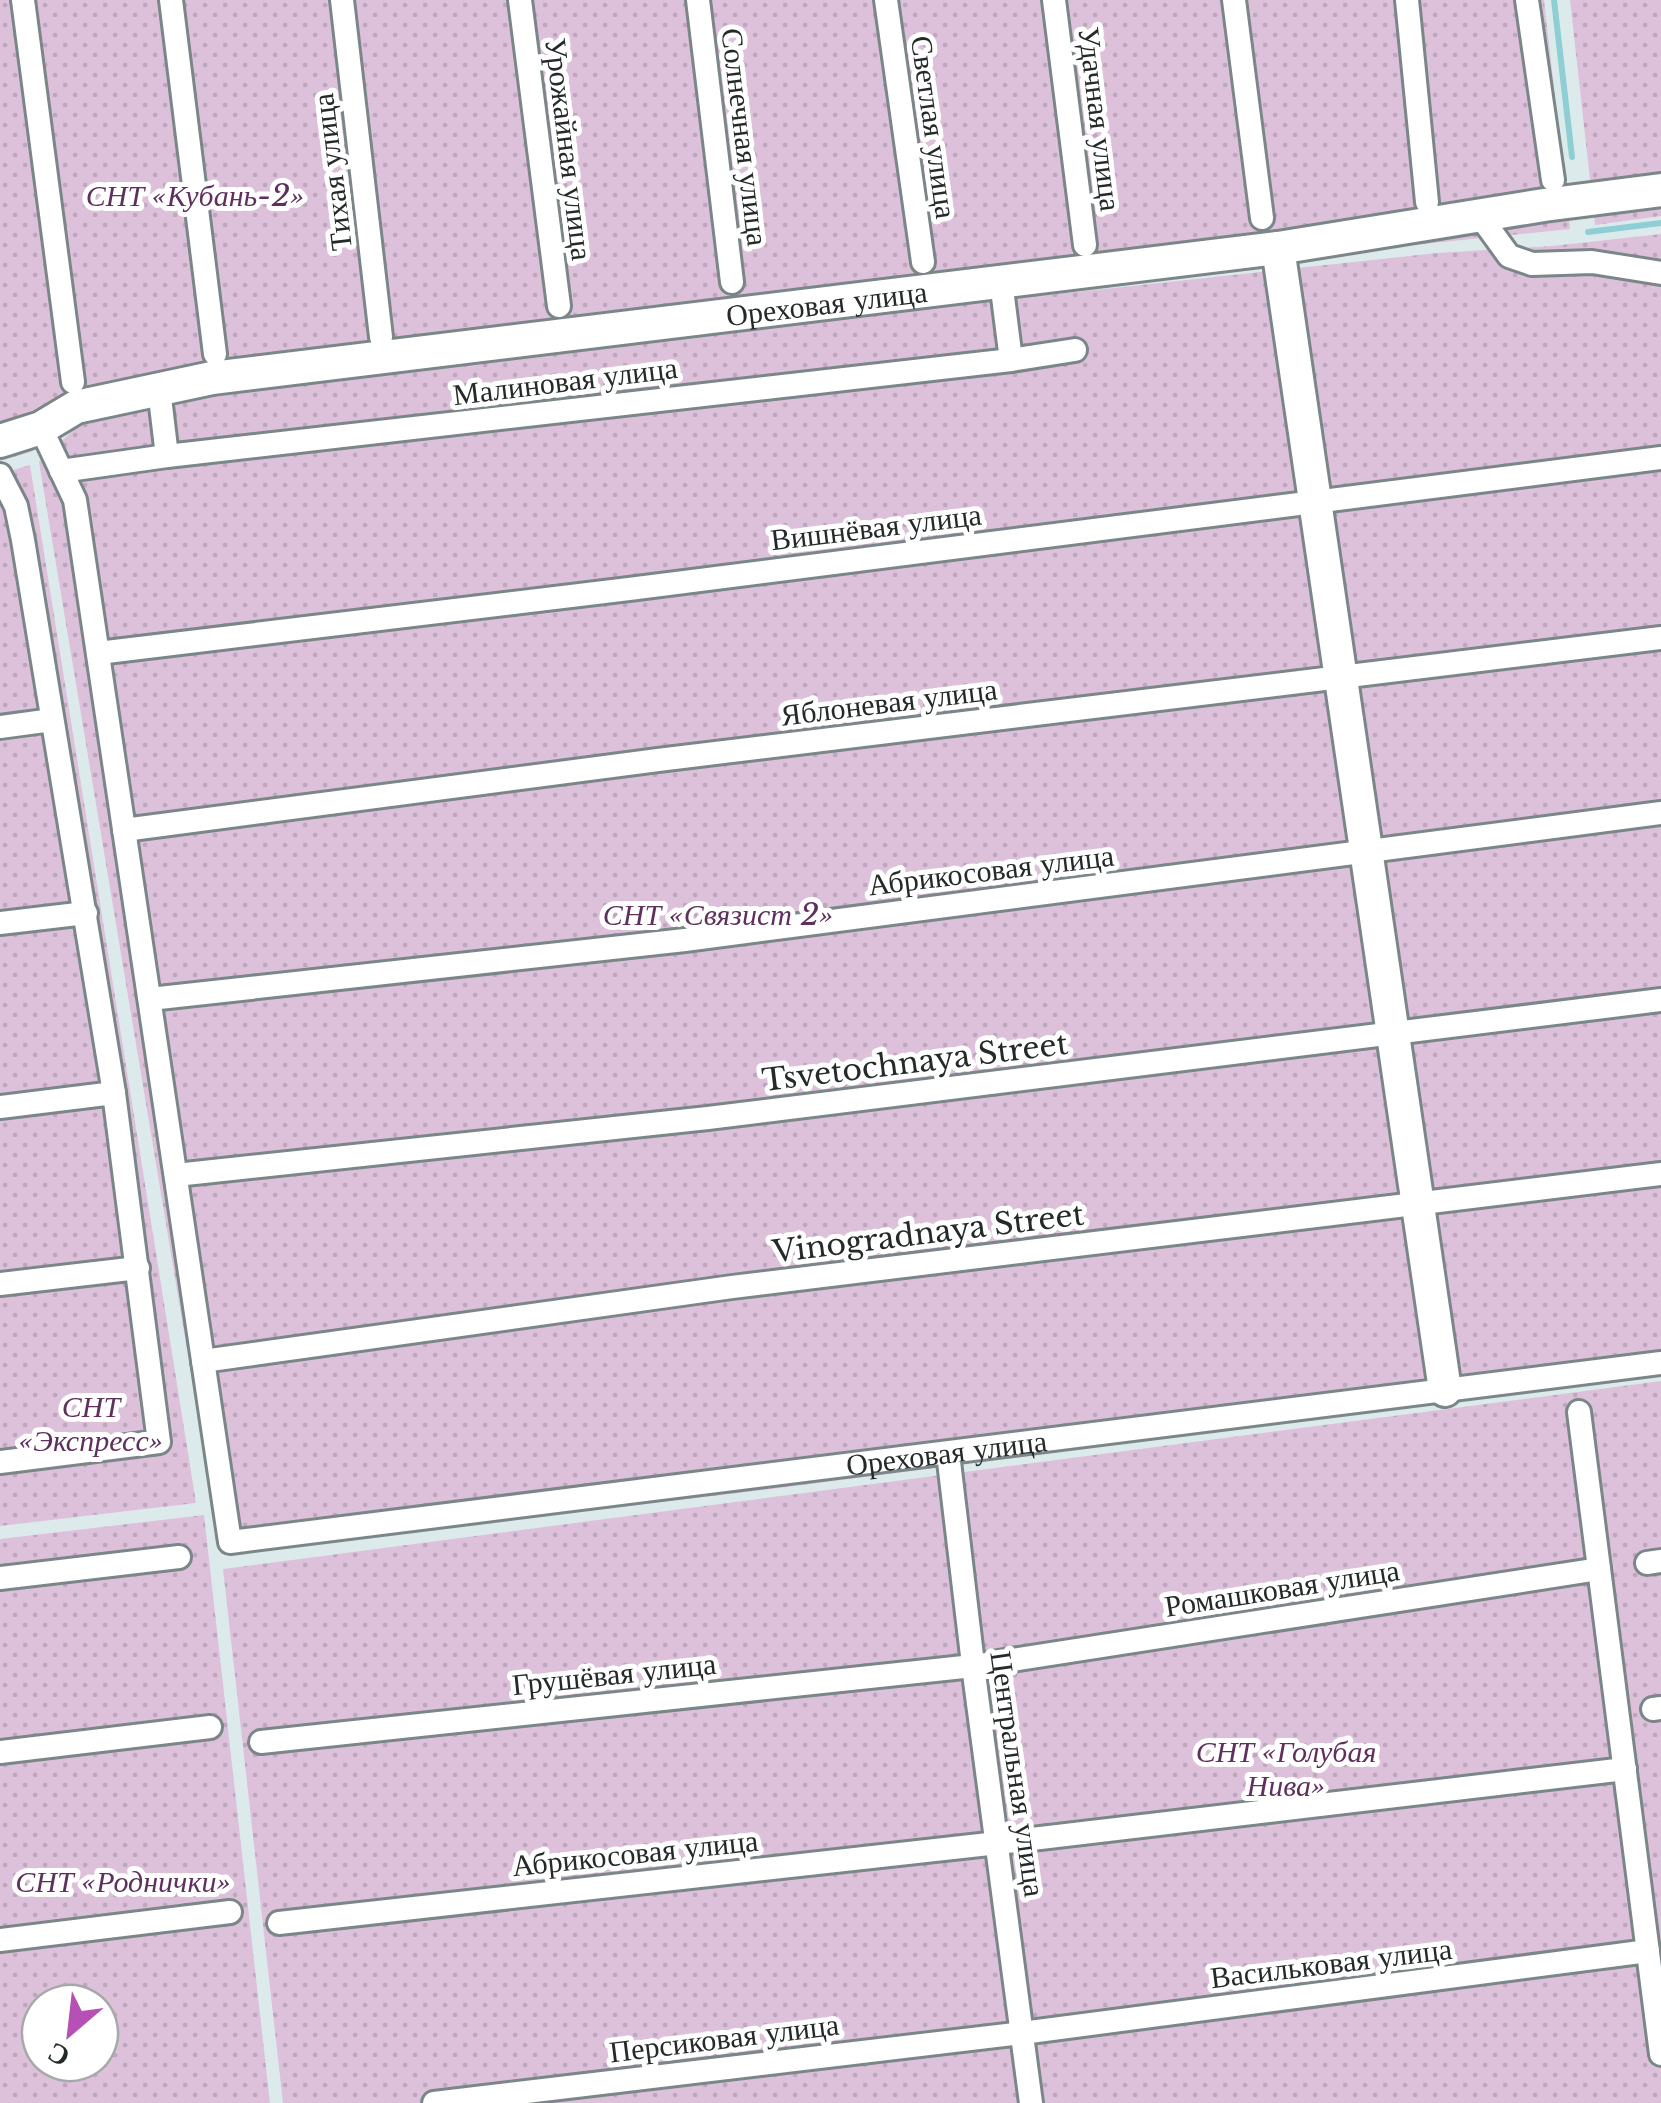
<svg xmlns="http://www.w3.org/2000/svg" width="1661" height="2103" viewBox="0 0 1661 2103" font-family="'Libre Baskerville',serif">
  <defs>
    <pattern id="grass-dots" width="8" height="8" patternUnits="userSpaceOnUse" patternTransform="scale(2.5)"><rect width="8" height="8" fill="#ddc1db"/><path d="M2 2h.1M6 6h.1" fill="none" stroke="#bea6bc" stroke-width="1.8" stroke-linecap="round"/></pattern>
  </defs>
  <rect width="100%" height="100%" fill="#ddeaeb"/>
  <path fill="url(#grass-dots)" fill-rule="evenodd" d="M0,0H1544L1570,229L1073,280L80,406L31,452L0,461Z
    M1570,0H1661V216L1595,225Z
    M1661,234V1375L763,1490L221,1554L39,462L94,411L901,311L1437,253L1552,246Z
    M30,465L196,1503L0,1526V474Z
    M1661,1381V2103H283L223,1569Z
    M204,1515L270,2103H0V1539ZM40,2003H100V2063H40Z"/>
  <g fill="none" stroke-linecap="round" stroke-linejoin="round">
    <path stroke="#8dcfd4" stroke-width="6" d="M1554,0L1572,157
      M1588,232L1661,223"/>
    <g stroke="#7a8687" stroke-width="28">
      <g id="street">
        <path d="M23,0L73,382"/>
        <path d="M171,0L215,354"/>
        <path d="M342,0L381,337"/>
        <path d="M520,0L559,306"/>
        <path d="M698,0L732,282"/>
        <path d="M886,0L923,262"/>
        <path d="M1054,0L1085,245"/>
        <path d="M1234,0L1262,218"/>
        <path d="M1407,0L1427,202"/>
        <path d="M1527,0L1553,180"/>
        <path d="M1480,216L1509,256L1532,264L1592,262L1661,273"/>
        <path d="M1001,281L1011,360"/>
        <path d="M159,389L167,456"/>
        <path id="s1" d="M41,428L75,500L230,1542L1661,1363"/>
        <path d="M61,471L167,456L1011,360L1075,350"/>
        <path d="M0,475L16,506L23,540L114,1093L159,1442L0,1462"/>
        <path d="M98,653L629,589L1661,458"/>
        <path d="M0,727L52,720"/>
        <path d="M124,830L658,760L1661,638"/>
        <path d="M0,923L86,913"/>
        <path d="M150,999L685,940L1661,813"/>
        <path d="M0,1107L114,1093"/>
        <path d="M176,1175L708,1118L1661,1000"/>
        <path d="M0,1284L138,1268"/>
        <path d="M203,1361L732,1287L1661,1174"/>
        <path d="M1579,1412L1661,2054"/>
        <path d="M948,1453L975,1681L1031,2103"/>
        <path d="M1647,1563L1661,1561"/>
        <path d="M0,1578L179,1557"/>
        <path d="M1653,1709L1661,1708"/>
        <path d="M261,1742L973,1666L1599,1569"/>
        <path d="M0,1752L210,1727"/>
        <path d="M279,1923L998,1843L1625,1769"/>
        <path d="M0,1940L230,1912"/>
        <path d="M434,2103L1022,2033L1648,1951"/>
      </g>
    </g>
    <g stroke="#7a8687" stroke-width="38">
      <g id="secondary">
        <path d="M1278,248L1445,1390"/>
        <path id="s2" d="M0,441L41,428L76,407L212,378L1278,248L1544,205L1661,190"/>
      </g>
    </g>
    <use href="#street" stroke="#fff" stroke-width="22"/>
    <use href="#secondary" stroke="#fff" stroke-width="32"/>
  </g>
  <g text-anchor="middle" dominant-baseline="central" stroke-width="10" stroke-linejoin="round" paint-order="stroke">
    <g font-size="30" fill="#242929" stroke="#fff">
      <text transform="translate(1100 119) rotate(83)">Удачная улица</text>
      <text transform="translate(934 127) rotate(82)">Светлая улица</text>
      <text transform="translate(745 137) rotate(83)">Солнечная улица</text>
      <text transform="translate(569 149) rotate(83)">Урожайная улица</text>
      <text transform="translate(332 172) rotate(-97)">Тихая улица</text>
      <text stroke="none"><textPath href="#s2" startOffset="842">Ореховая улица</textPath></text>
      <text transform="translate(565 381) rotate(-7)">Малиновая улица</text>
      <text transform="translate(876 527) rotate(-7)">Вишнёвая улица</text>
      <text transform="translate(889 702) rotate(-7)">Яблоневая улица</text>
      <text transform="translate(991 870) rotate(-7)">Абрикосовая улица</text>
      <text transform="translate(915 1062) rotate(-7)">Tsvetochnaya Street</text>
      <text transform="translate(928 1233) rotate(-7)">Vinogradnaya Street</text>
      <text stroke="none"><textPath href="#s1" startOffset="1855">Ореховая улица</textPath></text>
      <text transform="translate(1282 1588) rotate(-9)">Ромашковая улица</text>
      <text transform="translate(614 1674) rotate(-6)">Грушёвая улица</text>
      <text transform="translate(1018 1774) rotate(82)">Центральная улица</text>
      <text transform="translate(635 1853) rotate(-6)">Абрикосовая улица</text>
      <text transform="translate(1331 1963) rotate(-7)">Васильковая улица</text>
      <text transform="translate(724 2038) rotate(-7)">Персиковая улица</text>
    </g>
    <g font-size="30" font-style="italic" fill="#5f2f5e" stroke="#fff">
      <text x="195" y="195">СНТ «Кубань-2»</text>
      <text x="718" y="914">СНТ «Связист 2»</text>
      <text x="91" y="1406">СНТ<tspan x="91" dy="34">«Экспресс»</tspan></text>
      <text x="1286" y="1751">СНТ «Голубая<tspan x="1286" dy="34">Нива»</tspan></text>
      <text x="123" y="1881">СНТ «Роднички»</text>
    </g>
  </g>
  <g transform="translate(70 2033) rotate(208)"><circle r="48" fill="#ffffff" stroke="#a7a9a9" stroke-width="2.5"/>
  <path d="M0-8L18 38L0 25L-18 38Z" fill="#b650b5"/>
  <text y="-15" font-size="28" font-weight="bold" text-anchor="middle" fill="#242929">С</text>
  </g>
</svg>
